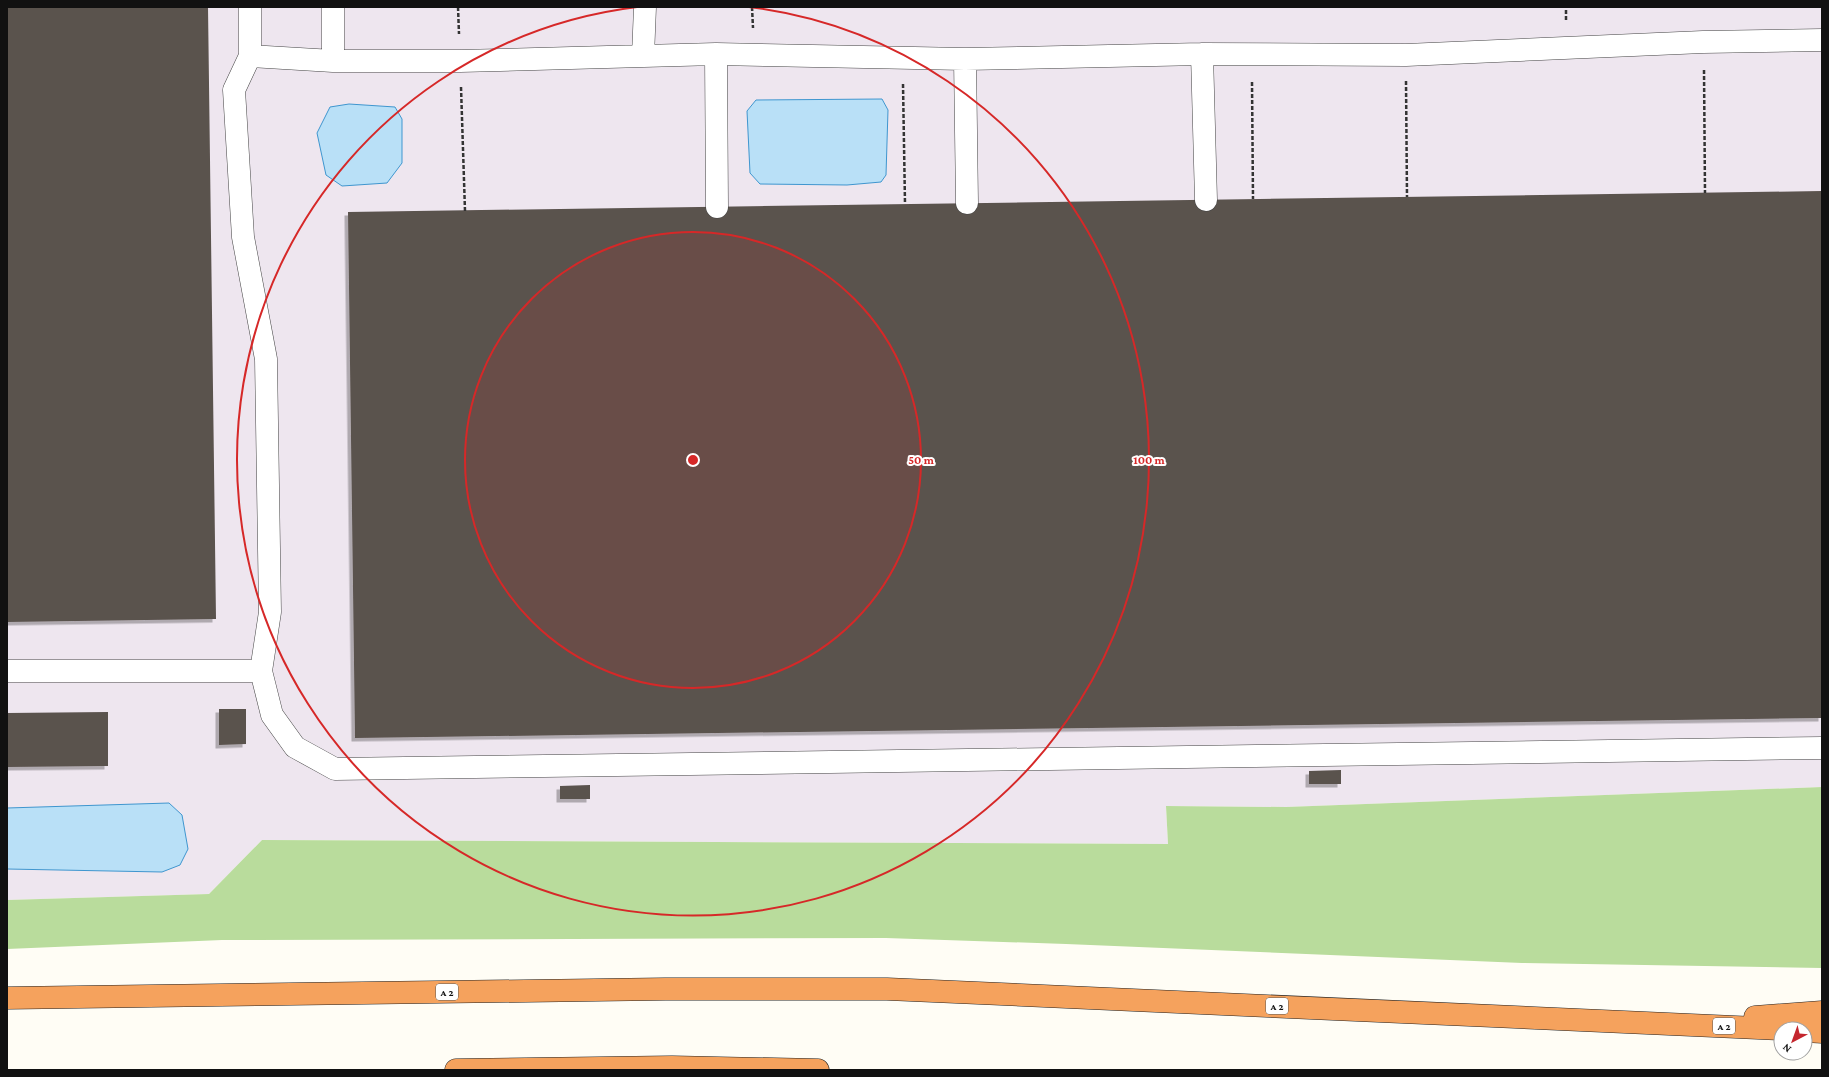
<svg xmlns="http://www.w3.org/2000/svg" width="1829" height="1077" viewBox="0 0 1829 1077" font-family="'Crimson Pro',serif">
  <defs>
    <filter id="shadow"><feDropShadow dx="-3.5" dy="3.5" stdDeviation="0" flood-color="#0004"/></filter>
  </defs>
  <rect width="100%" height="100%" fill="#fffdf5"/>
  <path fill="#eee6ef" d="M7,7H1822V787L1286,807L1166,806L1168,844L262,840L209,894L7,900Z"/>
  <path fill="#b9dc9c" d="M1822,787V968L1522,963L1066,944L886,938L222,940L7,949V900L209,894L262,840L1168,844L1166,806L1286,807Z"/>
  <path fill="#b9e0f7" stroke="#3f96cf" d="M882,99L888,110L886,175L881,182L847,185L760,184L750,173L747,111L756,100Z
    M349,104L395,107L402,119V163L387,183L342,186L326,175L317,133L330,107Z
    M169,803L182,815L188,849L180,865L162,872L7,869V808Z"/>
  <path fill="#5a524d" filter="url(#shadow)" d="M7,7H208L216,619L7,622Z
    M1822,191V718L355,738L348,212Z
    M219,709H246V744L219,745Z
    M108,712V766L7,767V713Z
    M1341,770V784H1309V771Z
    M590,785V799H560V786Z"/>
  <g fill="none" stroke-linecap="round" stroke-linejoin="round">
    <g stroke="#444" stroke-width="23">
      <path id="minor" d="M250,7V56L234,90L243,237L266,359L270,612L261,671L272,715L295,747L335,769L1822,748
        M333,7V61
        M716,54L717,207
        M1202,54L1206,200
        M250,56L333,61H460L716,54L965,59L1202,54L1406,55L1703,42L1822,40
        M643,56L645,7
        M965,59L967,203
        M7,671H261"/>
    </g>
    <g stroke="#222" stroke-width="23">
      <path id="highway" d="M7,998L665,989H887L1781,1029
        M1755,1017L1822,1012
        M1805,1031L1822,1032
        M456,1070L672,1067L818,1070"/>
    </g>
    <path stroke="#333" stroke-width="2.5" stroke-dasharray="4 2" stroke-linecap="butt" d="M458,7L459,34
      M752,7L753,28
      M1566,20V7
      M1704,70L1705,193
      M1406,81L1407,197
      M1252,82L1253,199
      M903,84L905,204
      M461,87L465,211"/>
    <use href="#minor" stroke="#fff" stroke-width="22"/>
    <use href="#highway" stroke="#f5a25d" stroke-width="22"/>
  </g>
  <circle cx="693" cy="460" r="228" fill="#d62828" fill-opacity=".12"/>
  <g fill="none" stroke="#d62828" stroke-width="2">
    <circle cx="693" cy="460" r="228"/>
    <path d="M749 7A456 456 0 1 1 637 7"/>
  </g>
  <g text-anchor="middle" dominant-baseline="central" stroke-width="4" stroke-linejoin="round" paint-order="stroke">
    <g fill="#fff" stroke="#585858" stroke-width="1">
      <rect x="436" y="984" width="22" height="16" rx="3"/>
      <rect x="1266" y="998" width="22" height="16" rx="3"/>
      <rect x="1713" y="1018" width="22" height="16" rx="3"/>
    </g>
    <g font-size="10" font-weight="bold" fill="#111">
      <text x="447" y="992">A 2</text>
      <text x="1277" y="1006">A 2</text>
      <text x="1724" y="1026">A 2</text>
    </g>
  </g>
  <circle cx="693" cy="460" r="6" fill="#d62828" stroke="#fff" stroke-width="2"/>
  <g font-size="12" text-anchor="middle" font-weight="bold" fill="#d62828" stroke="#fff" stroke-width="4" stroke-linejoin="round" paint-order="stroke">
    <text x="921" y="464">50 m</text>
    <text x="1149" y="464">100 m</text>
  </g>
  <rect width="1829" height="1077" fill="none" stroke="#111111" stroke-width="16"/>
  <g transform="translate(1793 1041) rotate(221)"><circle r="19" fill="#ffffff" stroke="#a0a0a0"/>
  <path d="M0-3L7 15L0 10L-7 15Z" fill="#c4262e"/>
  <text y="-6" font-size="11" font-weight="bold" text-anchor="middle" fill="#111111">N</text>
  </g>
</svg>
